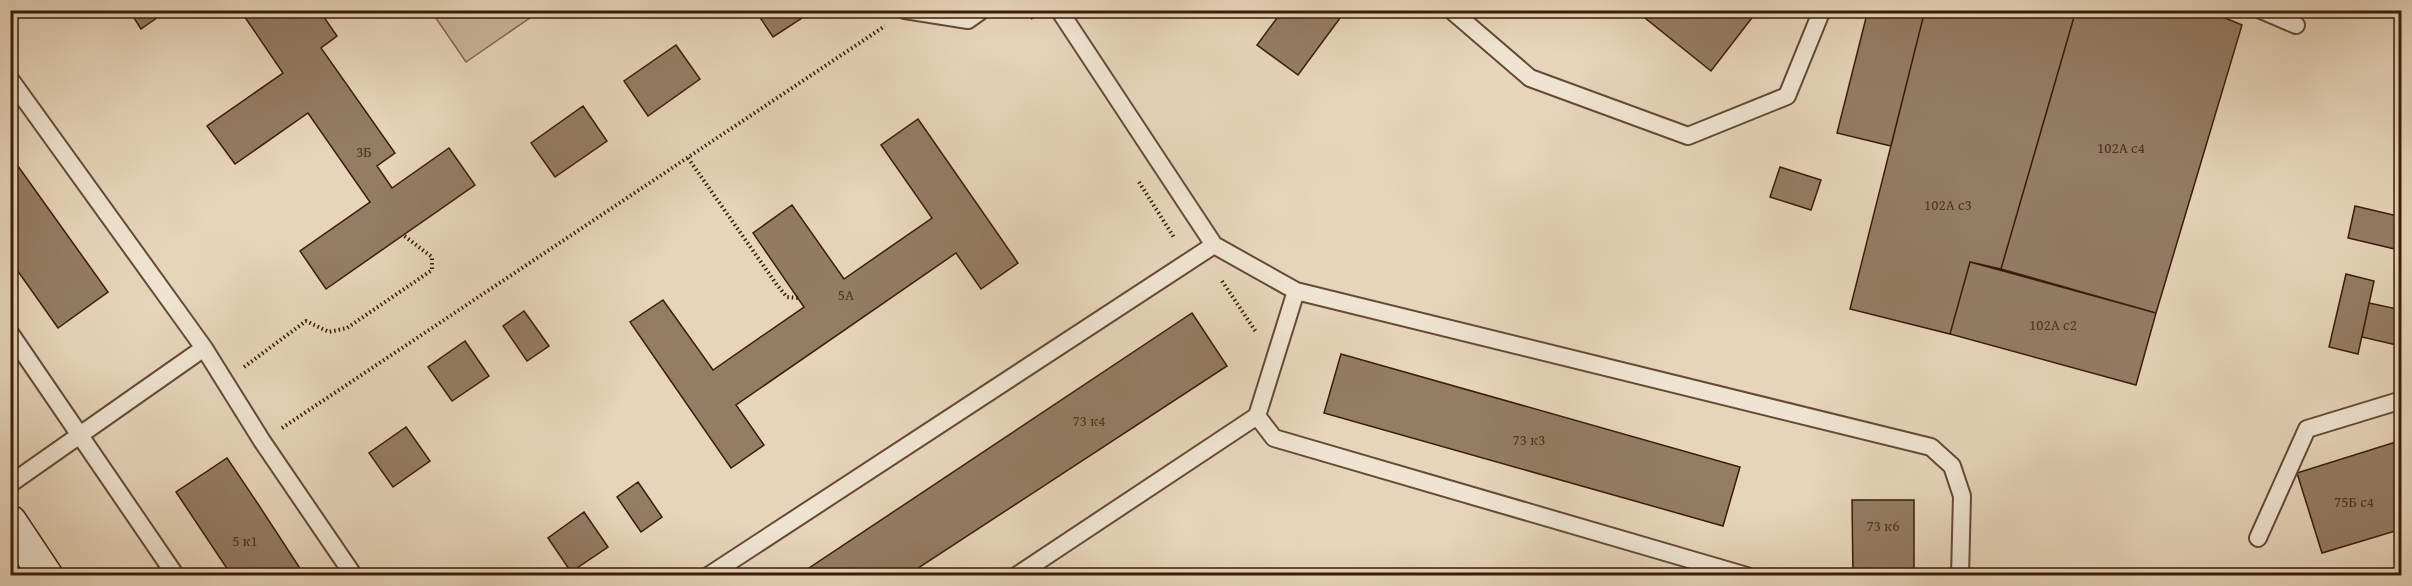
<svg xmlns="http://www.w3.org/2000/svg" width="2412" height="586" viewBox="0 0 2412 586" font-family="'Gentium Book Plus',serif">
  <rect width="100%" height="100%" fill="#e7d5ba"/>
  <filter id="stains"><feTurbulence type="fractalNoise" baseFrequency=".00333" numOctaves="4"/><feColorMatrix values="0 0 0 0 .2 0 0 0 0 .09 0 0 0 0 .02 0 0 0 .5 -.17"/></filter>
  <radialGradient id="worn" r=".72"><stop offset=".6" stop-color="#630" stop-opacity="0"/><stop offset="1" stop-color="#630" stop-opacity=".3"/></radialGradient>
  <path fill="#cab69c" stroke="#826952" stroke-width="1.5" d="M531,11L534,15L466,62L431,11Z"/>
  <path fill="#947c65" stroke="#3a1c09" stroke-width="1.5" d="M129,10H168L141,29Z
    M240,10H319L337,36L321,48L395,153L377,166L392,188L449,148L475,185L326,289L300,251L370,202L308,113L235,164L207,126L283,73Z
    M755,10H812L813,11L773,37Z
    M1283,10H1346L1298,75L1257,45Z
    M1635,10H1758L1711,71Z
    M1868,10H1925L1891,146L1837,133Z
    M1925,10H2076L2001,269L1970,262L1950,334L1850,309Z
    M2076,10H2206L2242,25L2156,313L2001,269Z
    M676,45L700,79L648,116L624,81Z
    M583,106L607,141L555,177L531,143Z
    M918,119L1018,263L981,289L956,253L736,405L764,445L731,468L630,322L663,300L713,370L804,307L753,233L792,205L844,279L932,218L881,145Z
    M10,155L108,292L58,328L10,260Z
    M1780,167L1821,180L1811,210L1770,197Z
    M2355,206L2402,217L2395,249L2348,238Z
    M1970,262L2156,313L2136,385L1950,334Z
    M2346,274L2374,281L2358,354L2329,347Z
    M2369,303L2402,310L2401,346L2362,337Z
    M524,311L549,346L527,361L503,326Z
    M1192,313L1227,366L906,576H797Z
    M465,341L489,376L452,401L428,367Z
    M1341,354L1740,467L1723,526L1324,413Z
    M406,427L430,461L393,487L369,453Z
    M2402,440V529L2322,553L2297,473Z
    M227,458L258,504L305,576H232L176,492Z
    M638,482L662,517L641,532L617,497Z
    M1852,500H1914V576H1853Z
    M584,512L608,547L571,572L548,538Z"/>
  <g fill="none" stroke-linecap="round" stroke-linejoin="round">
    <g stroke="#654a35" stroke-width="20">
      <path id="lane" d="M905,10L968,20L982,10
        M1059,10L1214,245L1296,291L1931,447L1952,466L1962,496L1960,576
        M1451,10L1530,78L1688,136L1787,96L1822,10
        M2261,10L2296,25
        M10,79L204,348L262,441L354,576
        M10,333L176,576
        M1257,416L1296,291
        M10,484L204,348
        M2258,538L2307,429L2402,400
        M708,576L1214,245
        M1016,576L1257,416L1274,438L1747,576"/>
    </g>
    <g stroke="#3a1c09" stroke-width="36">
      <path id="secondary" d="M10,522L46,576"/>
    </g>
    <path stroke="#3a1c09" stroke-width="4" stroke-dasharray="1.5 3" stroke-linecap="butt" d="M1027,10L1034,20
      M688,158L777,285L787,297L798,298
      M1139,182L1175,239
      M1222,281L1256,332
      M244,367L306,321L329,332L347,328L432,270V257L403,235
      M282,428L885,26"/>
    <use href="#lane" stroke="#efe4d2" stroke-width="16"/>
    <use href="#secondary" stroke="#efe4d2" stroke-width="33"/>
  </g>
  <g text-anchor="middle" dominant-baseline="central" stroke-width="5" stroke-linejoin="round" paint-order="stroke">
    <g font-size="15" fill="#503420">
      <text x="2121" y="147">102А с4</text>
      <text x="364" y="151">3Б</text>
      <text x="1948" y="204">102А с3</text>
      <text x="846" y="294">5А</text>
      <text x="2053" y="324">102А с2</text>
      <text x="1089" y="420">73 к4</text>
      <text x="1529" y="439">73 к3</text>
      <text x="2354" y="501">75Б с4</text>
      <text x="1883" y="525">73 к6</text>
      <text x="245" y="540">5 к1</text>
    </g>
  </g>
  <rect width="2412" height="586" fill="none" stroke="#e7d5ba" stroke-width="36"/>
  <rect x="12" y="12" width="2388" height="562" fill="none" stroke="#3a1c09" stroke-width="3"/>
  <rect x="18" y="18" width="2376" height="550" fill="none" stroke="#3a1c09" stroke-width="1.5"/>
  <rect width="100%" height="100%" filter="url(#stains)"/>
  <rect width="100%" height="100%" fill="url(#worn)"/>
</svg>
